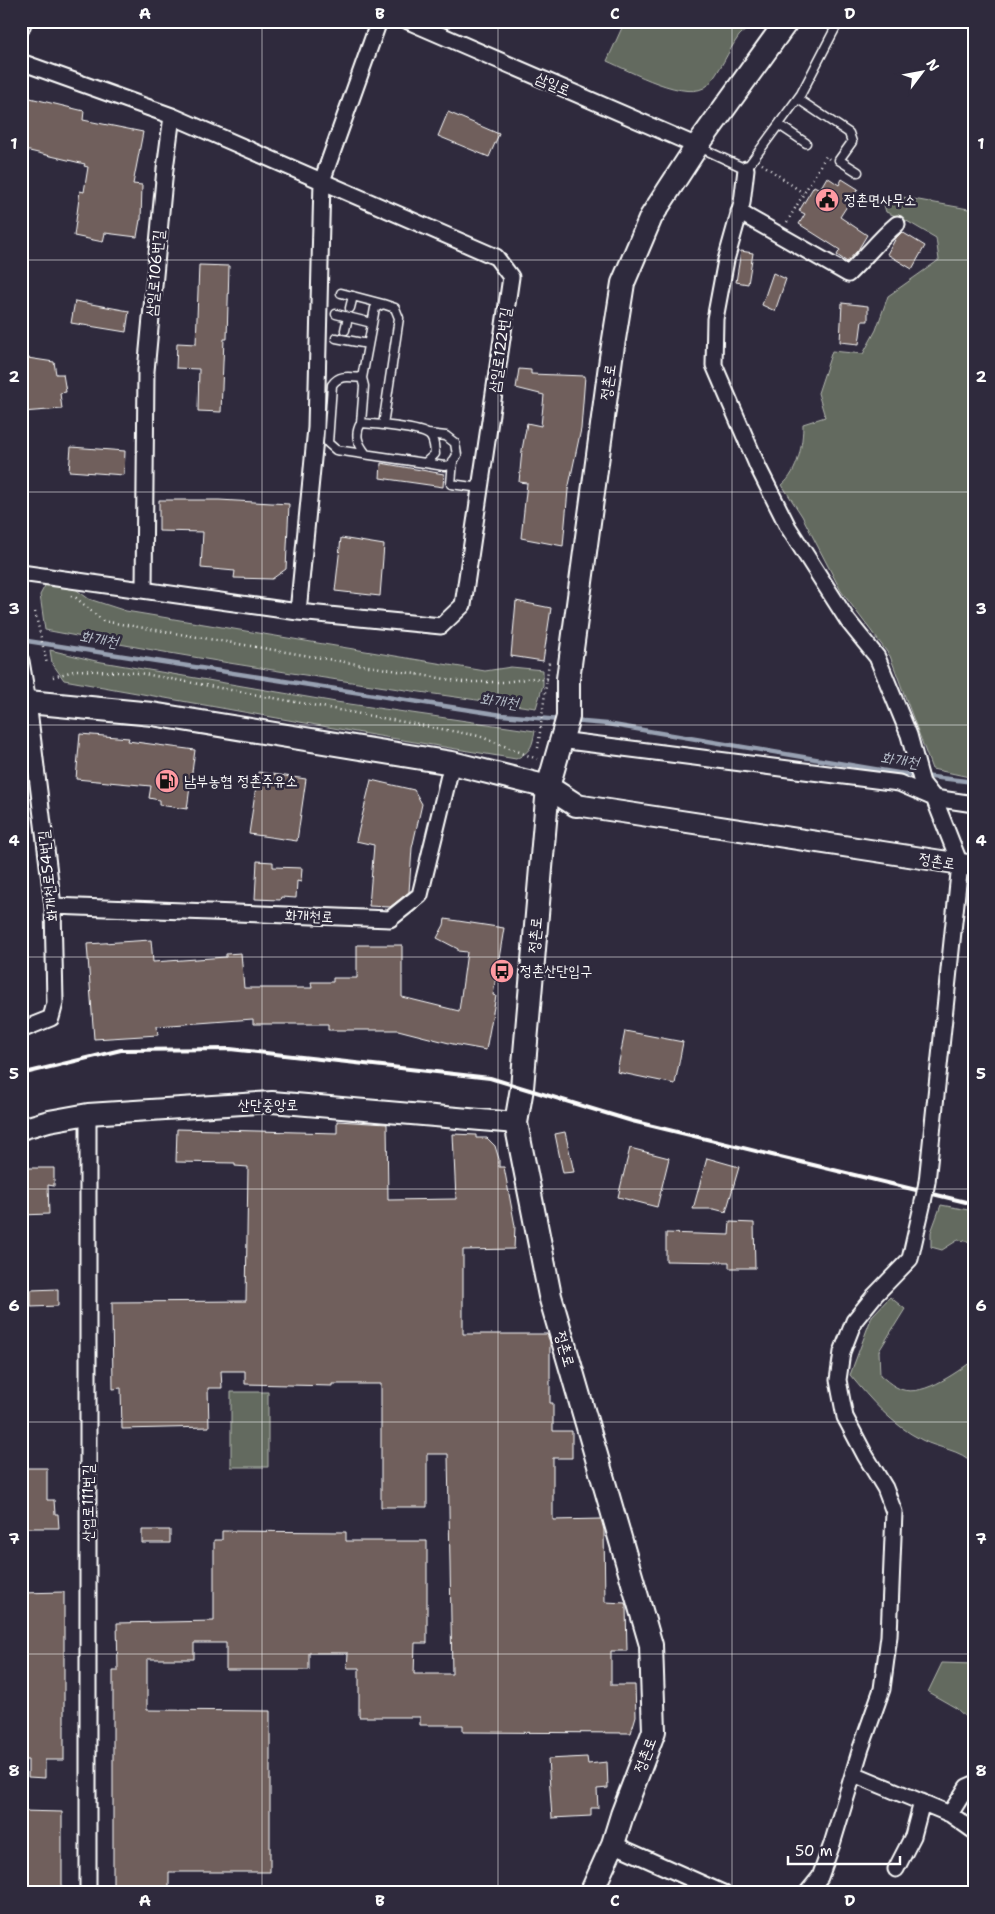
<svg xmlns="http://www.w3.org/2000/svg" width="995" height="1914" viewBox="0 0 995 1914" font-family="'Shantell Sans','Poor Story',sans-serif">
  <rect width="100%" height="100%" fill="#2f2a3d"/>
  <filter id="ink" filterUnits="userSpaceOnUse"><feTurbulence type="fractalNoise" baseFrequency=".02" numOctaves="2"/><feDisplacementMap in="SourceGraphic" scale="10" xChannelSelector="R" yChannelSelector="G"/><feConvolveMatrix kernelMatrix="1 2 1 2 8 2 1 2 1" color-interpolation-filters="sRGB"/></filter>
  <g filter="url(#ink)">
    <path fill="#636b5e" stroke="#b1b5ae" d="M625,21H757C752,28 744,30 739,36C728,51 720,72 708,85C689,104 628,70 607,61Z
      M902,197L974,210V778L932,769L890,656L841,591L802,516L782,485C798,472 803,444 803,424L825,417L818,393L832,351L863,354L876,330L888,296L939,260L936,238L905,220L886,212L884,205Z
      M47,582L74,588L89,599L126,611L485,671L511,667L543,670V685L536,708C372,686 208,662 45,630L40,595Z
      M50,650L96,661L336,702L535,731C532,747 531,751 516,759L367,734L64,680L52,663Z
      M941,1205L974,1211V1242L958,1240L942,1250L931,1247V1232Z
      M890,1297L905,1309L879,1351L880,1375C885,1379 890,1384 896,1387C919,1401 955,1373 974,1360V1464C960,1449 939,1449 922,1440C892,1425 871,1400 850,1375L872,1316Z
      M231,1392H268V1467H231Z
      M942,1663L974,1664V1725L956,1708L928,1692Z"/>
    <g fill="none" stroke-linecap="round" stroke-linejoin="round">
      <path stroke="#98a1b2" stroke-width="4.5" d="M21,640L502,715L560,720
        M572,721L607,724L898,773L974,782"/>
    </g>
    <path fill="#6f5f5c" stroke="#fff" d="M26,97L84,111L83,120L143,132L133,184L142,185L141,220H140L137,237L105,233L103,242L74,236L80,191L84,192L88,167L84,166L85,164L21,149V130Z
      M448,112L499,134L489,157L438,136Z
      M827,177L839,185L842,179L858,189L840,217L867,235L858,250L847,262L837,255L840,250L799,224L805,214L799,211L814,186L820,189Z
      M902,232L925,246L912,269L887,254L896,238Z
      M741,251L753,253L748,284L736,282Z
      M199,265L229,266L227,339H224L221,412L198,411L199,369L176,368L177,343L196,344Z
      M773,273L786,279L775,311L762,305Z
      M75,301L129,311L126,332L71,323Z
      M842,303L868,306V321H862L859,344L840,342Z
      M21,357L54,362L56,374H63L66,392L60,393L62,409L22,412Z
      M519,369L531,370V374L585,376L581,429L568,490L563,546L521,538L527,483L519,482L522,450L527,423L541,426L544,395L516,388Z
      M71,447L125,451L124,475L69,471Z
      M381,463L444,474L443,487L380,478Z
      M159,500H219L289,504L286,569L272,579L234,578L235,571L201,568L203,532L159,531Z
      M341,538L384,545L380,596L335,591Z
      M516,601L551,608L543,661L511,656Z
      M80,734L129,738L128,741L195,750L187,809L159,805V800L149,798L151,786L76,779Z
      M258,772L306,779L297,841L249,834Z
      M371,780L414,790L422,804L412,848L409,892L390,907L369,906L374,845L356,841Z
      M257,861L273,862V867L302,868L301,882L297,881L296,898L281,897L280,900L255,899Z
      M445,919L504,928L493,995L496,996L486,1050L453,1044L398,1030H328V1024H253V1019L157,1026L158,1035L94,1039L87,944L151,940L153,962L226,957V954L241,953L244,988H312L311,982H333V978H357V945H402V997L459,1011L467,952L458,951V949L437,938L444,925Z
      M625,1031L683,1042L675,1084L617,1072Z
      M337,1121L387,1124L388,1200L456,1199L453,1134L476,1135V1138H487L495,1146L499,1159V1167H504L515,1226L514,1249L463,1250V1334H547L550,1342V1403H553V1431H572V1458H553V1520L601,1519L604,1530L605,1602L625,1603L626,1607L627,1651H611V1685H635L636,1716L631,1733L463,1732V1725H420V1717H359V1668H347L348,1653H309V1670H226V1643H194V1659H147V1710L270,1711V1872H169V1893H113V1671H118L117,1623L214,1621V1540H222V1531L346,1532V1541H427V1643H415L414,1674H452L448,1454H427V1507H381V1384H332V1386L245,1384V1371H221L222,1388H208L209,1427L122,1429L121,1388L113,1389L112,1302L246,1301L248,1167L235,1166V1163L176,1162L177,1129L337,1133Z
      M565,1132L574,1172L563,1173L555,1134Z
      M630,1148L669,1158L657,1207L618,1197Z
      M707,1158L739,1167L726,1212L714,1209H693Z
      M21,1168H54V1186L48,1185L49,1214L21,1215Z
      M730,1222L754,1223L755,1268H729V1262L666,1261V1233L729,1235Z
      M58,1289V1306L31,1307V1290Z
      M23,1468H47V1500H54L55,1514H58L59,1528H21Z
      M142,1530H170V1543H142Z
      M64,1592V1760H45V1778L28,1777V1760H21V1593Z
      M587,1757L588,1764L607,1762L608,1788L597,1789L598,1808H591V1816L552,1818L548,1759Z
      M21,1811L62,1812V1893H21Z"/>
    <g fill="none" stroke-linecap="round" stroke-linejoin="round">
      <g stroke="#fff" stroke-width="11">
        <path id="service" d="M798,99L849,133L852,142L839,160L858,172
          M779,125L806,143
          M699,147L746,169L801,94L839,21
          M341,293L383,304
          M350,308L353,296
          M336,314L372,323
          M345,330L348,317
          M336,338L368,344
          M362,378L375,308L383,304L395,308L399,318L383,425
          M361,423L364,386L362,378C350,377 339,374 332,385L328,443L336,450L425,463L435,454C434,447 435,440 429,435C420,428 375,424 361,423C354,435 358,444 366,454
          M453,461L451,484L480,488
          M425,463L444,466L451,465L457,455L455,443L446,436L428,434"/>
      </g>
      <g stroke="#fff" stroke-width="19">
        <path id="minor" d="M408,21L697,146
          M21,29L24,21
          M21,62L172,116L496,257L511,277L463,605L441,626L298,612L21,573
          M746,169L742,203L726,260L715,319L714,365L758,467L788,527L848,621L877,657L909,735L922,783L934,798L960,864L927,1182
          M739,212L848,274C865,258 879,239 897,224
          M144,590L146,371L165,169L172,116
          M298,612L316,428L322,181L379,21
          M21,661L28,702L53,906L55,1003L51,1018L21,1030
          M560,740L899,783L934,798L974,804
          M53,906L390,919L420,895L452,763
          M854,1774L950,1814L974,1831
          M950,1814L967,1787L974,1784
          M613,1844L723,1893
          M896,1869L913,1836L922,1802
          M88,1893V1114
          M807,1893L820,1877L832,1844L861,1748L882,1689L889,1636L894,1512L885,1488L865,1455L845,1417L838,1380L842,1352L854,1321L875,1295L910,1259L923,1202"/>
      </g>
      <g stroke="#fff" stroke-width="24">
        <path id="tertiary" d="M576,805L974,866
          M21,1129L49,1121L88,1114L272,1102L516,1123"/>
      </g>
      <g stroke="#fff" stroke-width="26">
        <path id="secondary" d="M21,704L28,702L152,714L452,763L548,787L576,805
          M591,1893L613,1844L622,1815L654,1731L651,1645L550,1296L516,1123L522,1088L548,787L568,717V679L611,358L623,283L651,217L697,146L787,21"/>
      </g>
      <path stroke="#fff" stroke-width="2.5" stroke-dasharray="1 4" stroke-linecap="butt" d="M762,164L803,193
        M787,222L826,156L829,159
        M71,596L76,598L103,621L463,682H504L533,678L551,680
        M35,612L47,664
        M53,677L77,670L139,673L479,736L537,759
        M538,748L549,662
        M21,1054L27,1053L26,1051"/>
      <use href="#service" stroke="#2f2a3d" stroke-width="8"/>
      <use href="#minor" stroke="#2f2a3d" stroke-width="15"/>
      <use href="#tertiary" stroke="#2f2a3d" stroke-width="20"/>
      <use href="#secondary" stroke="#2f2a3d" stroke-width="22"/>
      <path stroke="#fff" stroke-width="4" d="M21,1074L121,1050L230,1049L490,1078L632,1121L974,1204"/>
      <g stroke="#fff" stroke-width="19" stroke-linecap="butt">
        <path id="minor-bridge" d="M923,1202L927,1182"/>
      </g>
      <use href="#minor-bridge" stroke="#2f2a3d" stroke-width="15"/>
    </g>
  </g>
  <path fill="none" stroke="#fff" stroke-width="1" stroke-opacity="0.55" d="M262,21V1893M498,21V1893M732,21V1893M21,260H974M21,492H974M21,725H974M21,957H974M21,1189H974M21,1422H974M21,1654H974"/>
  <defs>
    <g id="civic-disc" transform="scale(1.25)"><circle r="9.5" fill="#ff9aa2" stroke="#2f2a3d"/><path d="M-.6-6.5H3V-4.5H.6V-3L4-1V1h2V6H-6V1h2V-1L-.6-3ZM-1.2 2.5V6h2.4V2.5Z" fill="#111"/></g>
    <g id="fuel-disc" transform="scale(1.25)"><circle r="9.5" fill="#ff9aa2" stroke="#2f2a3d"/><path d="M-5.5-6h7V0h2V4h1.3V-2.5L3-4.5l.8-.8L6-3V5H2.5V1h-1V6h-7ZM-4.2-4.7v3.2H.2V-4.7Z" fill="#111"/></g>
    <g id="bus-disc" transform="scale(1.25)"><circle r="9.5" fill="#ff9aa2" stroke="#2f2a3d"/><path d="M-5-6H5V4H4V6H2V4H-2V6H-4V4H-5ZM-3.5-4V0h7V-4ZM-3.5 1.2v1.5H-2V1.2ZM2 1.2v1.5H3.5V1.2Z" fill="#111"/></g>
  </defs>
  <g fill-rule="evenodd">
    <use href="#civic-disc" x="827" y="200"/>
    <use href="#fuel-disc" x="167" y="781"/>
    <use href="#bus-disc" x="502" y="971"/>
  </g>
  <g text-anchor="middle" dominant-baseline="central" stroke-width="5" stroke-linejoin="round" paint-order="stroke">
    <g font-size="15" fill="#fff" stroke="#2f2a3d">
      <text transform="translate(553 84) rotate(23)">삼일로</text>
      <text transform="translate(155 273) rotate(-85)">삼일로106번길</text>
      <text transform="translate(500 350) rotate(-82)">삼일로122번길</text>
      <text transform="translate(608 382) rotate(-82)">정촌로</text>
      <text transform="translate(937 861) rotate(9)">정촌로</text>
      <text transform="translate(48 876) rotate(-96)">화개천로54번길</text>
      <text transform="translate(309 916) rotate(2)">화개천로</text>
      <text transform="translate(535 935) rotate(-85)">정촌로</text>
      <text x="268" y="1105">산단중앙로</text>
      <text transform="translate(565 1349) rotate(74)">정촌로</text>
      <text transform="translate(88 1503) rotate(-90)">산업로111번길</text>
      <text transform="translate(645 1755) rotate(-69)">정촌로</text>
    </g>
    <g font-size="15" fill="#fff" stroke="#2f2a3d" text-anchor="start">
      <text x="844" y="200">정촌면사무소</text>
      <text x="184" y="781">남부농협 정촌주유소</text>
      <text x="520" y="971">정촌산단입구</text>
    </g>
    <g font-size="16" font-style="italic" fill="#b2b9c5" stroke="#2f2a3d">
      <text transform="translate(99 639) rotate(9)">화개천</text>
      <text transform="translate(499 701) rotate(7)">화개천</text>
      <text transform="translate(900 760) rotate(8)">화개천</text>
    </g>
  </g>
  <rect width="995" height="1914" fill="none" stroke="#2f2a3d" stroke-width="55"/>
  <g transform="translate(922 72) rotate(58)" stroke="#2f2a3d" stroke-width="4" paint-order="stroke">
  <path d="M0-4L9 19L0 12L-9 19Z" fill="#ffffff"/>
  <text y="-8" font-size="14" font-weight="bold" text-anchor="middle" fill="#ffffff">N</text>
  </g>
  <path d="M788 1856v8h112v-8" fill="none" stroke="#ffffff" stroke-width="2.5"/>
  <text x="795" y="1856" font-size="15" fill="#ffffff" stroke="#2f2a3d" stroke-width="4" paint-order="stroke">50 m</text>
  <rect x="28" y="28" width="940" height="1858" fill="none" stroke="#fff" stroke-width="2"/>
  <g font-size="16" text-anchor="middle" font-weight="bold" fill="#fff">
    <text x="145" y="19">A</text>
    <text x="380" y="19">B</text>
    <text x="615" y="19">C</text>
    <text x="850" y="19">D</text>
    <text x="14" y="149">1</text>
    <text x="981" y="149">1</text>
    <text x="14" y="382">2</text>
    <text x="981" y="382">2</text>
    <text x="14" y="614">3</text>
    <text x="981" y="614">3</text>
    <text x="14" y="846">4</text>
    <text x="981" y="846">4</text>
    <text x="14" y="1079">5</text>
    <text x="981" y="1079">5</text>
    <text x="14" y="1311">6</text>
    <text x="981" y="1311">6</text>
    <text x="14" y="1544">7</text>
    <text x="981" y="1544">7</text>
    <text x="14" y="1776">8</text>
    <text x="981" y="1776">8</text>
    <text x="145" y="1906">A</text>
    <text x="380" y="1906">B</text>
    <text x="615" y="1906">C</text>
    <text x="850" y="1906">D</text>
  </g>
</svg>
